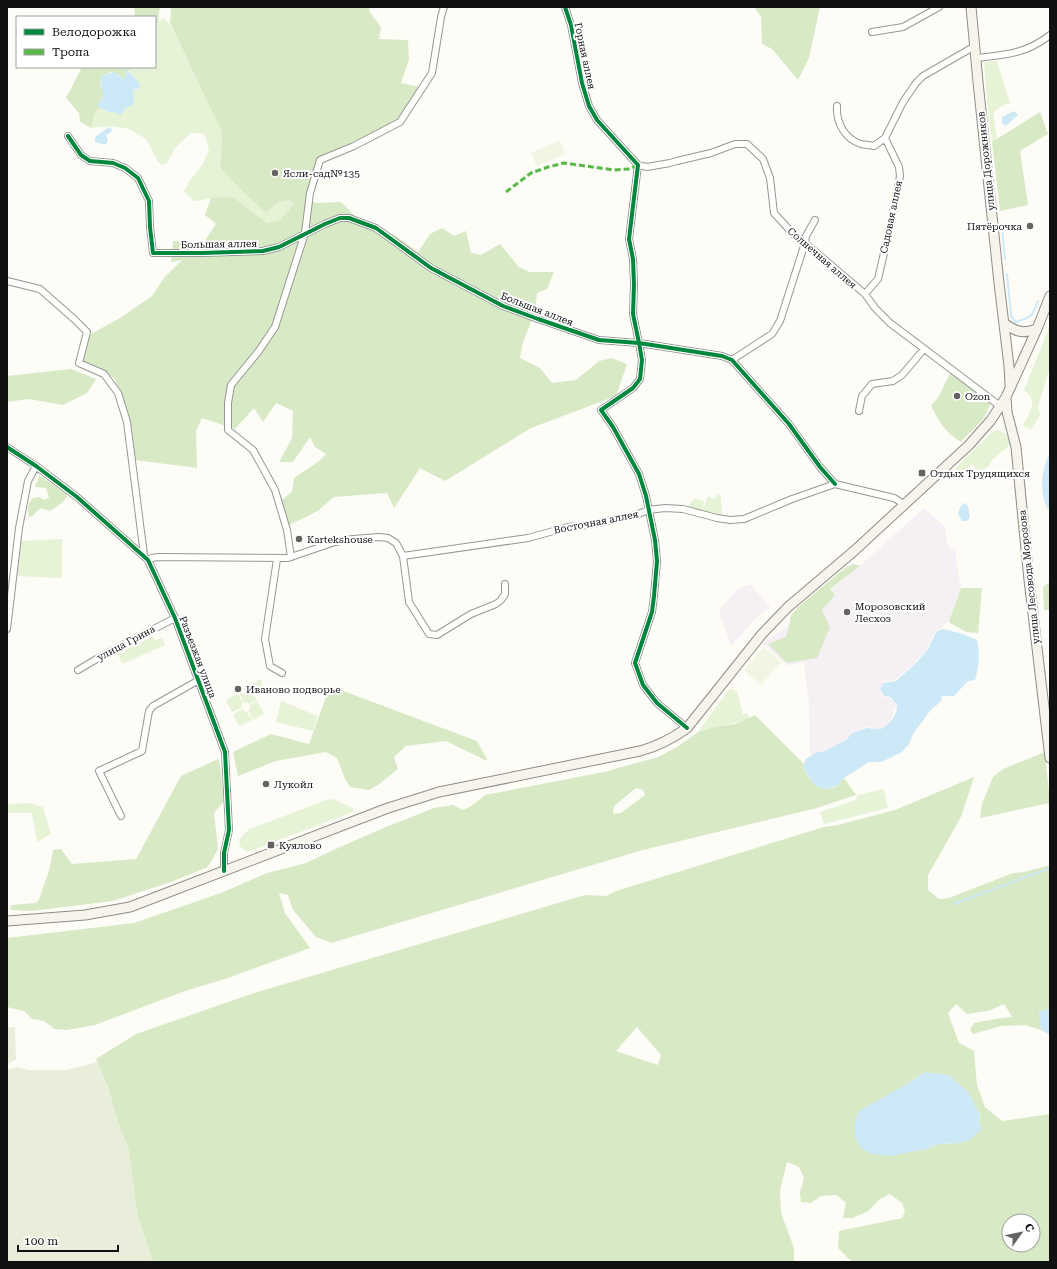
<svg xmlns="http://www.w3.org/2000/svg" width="1057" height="1269" viewBox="0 0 1057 1269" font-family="'Roboto Serif',serif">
  <rect width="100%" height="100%" fill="#fdfcf7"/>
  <path fill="#f5f0f3" d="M924,508L945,527L947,544L951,549H955L960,584H962L949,621L941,628L935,632L927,649L916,662L895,680L883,682L879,689L882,696L889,698L896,705L890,722L881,729L867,727L852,732L845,740L823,752L810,755L809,704L804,663L787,665L763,644L799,616L864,562Z
    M750,584L770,607L759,615L731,646L719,610L737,590Z"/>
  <path fill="#e7f3d7" d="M164,18L169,23L210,104L222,132L220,168L243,192L266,213L278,202L289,200L294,204L280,220L267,223L233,197C226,198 219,198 213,198C197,200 196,206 184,191L191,179L202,165L209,151L205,134L191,133L175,148L167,163L162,165L158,162L146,139L129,129L111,126L91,128L95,113L100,107C102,109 105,112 108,112C110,113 113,112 115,112C128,116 130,99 133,90H137L136,79L130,72L133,67H155V29L158,22Z
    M997,61L1010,103L1003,105L993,113L997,138L992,142L988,114L984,62Z
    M1049,328L1050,367L1038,406L1040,415L1031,430L1023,426C1030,412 1039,401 1024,390Z
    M997,430C1006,431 1009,437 1012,446L1010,445L993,459L988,467L978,472L972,464L959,477L951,473L992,432Z
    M718,494L721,495L722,516L687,508L695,498L704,501L703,510L708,496L714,499Z
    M62,539V578L15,576L19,541Z
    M153,636L155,640L162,638L165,645L122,664L118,654Z
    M261,679L263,692L257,694L243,690L246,687Z
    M730,688L737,692L743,714L747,713L749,718C732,725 715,727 698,732Z
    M239,693H241L255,696L257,700L249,704L247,702L244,703Z
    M238,694L243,704L241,705L242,708L232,712L226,700Z
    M257,701L264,714L253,720L248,710L251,708L249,705Z
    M281,701L318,716L313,731L276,722Z
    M243,709L244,712L247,711L252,720L239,726L233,714Z
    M884,789L888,808L824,824L820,812L856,800L857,795Z
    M333,799L353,808V812L248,852C233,845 240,836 250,829L326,800Z
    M30,803L43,807L51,834L37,842L32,813H7V804Z"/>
  <path fill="#d8eac5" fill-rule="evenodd" d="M134,7H160L158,22L155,28V17H135Z
    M171,7H370L369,11L381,27L379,39L408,40L409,60L401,83L419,87L397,122L317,158L307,200L317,203L341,202L355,216L396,236L418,252L430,234L442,228L454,236L466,231L471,253L481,255L500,244L519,267L530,272H554L547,289L537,293L535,312L523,342L520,358L540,368L552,383L576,380L599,361L612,358L627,364L616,396L531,428L445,481L420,468L394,508L387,493L334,497L319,510L304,518L289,525L280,501L292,492L294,478L319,461L326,454L315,447L310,437L293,462H279L292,438L293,411L276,403L263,422L254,408L235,429L202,418L196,431L197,468L135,460L129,421L115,379L105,371L82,361L89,335L120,318L152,296L164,278L182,260L171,262L173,241L204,242L216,224L205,215L211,198L233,197L267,223L280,220L294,204L289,200L278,202L266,213L243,192L220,168L222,132L170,23Z
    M754,7H820L809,58L798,80L772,49L762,44L761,17Z
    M82,67H132L130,72L129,70L125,73L126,76L123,79L119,75L111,72L102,76C99,82 101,88 104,93L100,102V107L95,113L91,128L80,122L79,113L66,98Z
    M1040,112L1048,134L1020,151L1028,205L1000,211L992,142Z
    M71,369L96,379L87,393L63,405L29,399L7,402V376Z
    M950,373L991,403L984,418L961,442C947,434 937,420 931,405L938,398Z
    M39,475L67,494V497L62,503L50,511L41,508L36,512L33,516L29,517C27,509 27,504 33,498L39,497L44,500L49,498L46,488L35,487V485L38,481Z
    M854,564L860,566L830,589L835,595L822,610L830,627L817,658L787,663L768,644L786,637L790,623V617L798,607L845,568Z
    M1048,583H1050V610H1044L1043,587Z
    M961,588H982L978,633L966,632L950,623L949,621Z
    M330,686L477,741L487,759L486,761L481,758L446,741L406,746L394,757L398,769L378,785L369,790L350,787L345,779L337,758L326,752L276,761L238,776L233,752L271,734L309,744Z
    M755,715L804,764L803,767C809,779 816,791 832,788C834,787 836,787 838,785C840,783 842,780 844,778L856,795L817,808L643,850L331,943L316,937L293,910L288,895L279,893L285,913L310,948L228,978L185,991L95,1025L67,1030L54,1029L51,1026L44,1021L32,1019L24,1011L7,1007V938L134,923L221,893L267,873L306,863L329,852L381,829L434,808L453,805L463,810L471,806L485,795L604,772L658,757L677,747L698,732L715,727L735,724ZM636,788L643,790L645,795L621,813L613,814L614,806Z
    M1045,752L1050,803L980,818L982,804L993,777L1003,769Z
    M218,759L220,764L224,801L214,813L218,849L208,867L171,882L113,901L32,911L11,910L10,908L12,905L36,903C41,898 41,891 44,885C49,873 51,863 53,850L61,849L72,864L136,859L181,776Z
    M974,777L961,817L928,875V890L939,899L949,898L1013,873L1024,872L1050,865V1009L1039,1011L1041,1030L1025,1025L1001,1026L973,1034L970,1030L974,1023L995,1019L1012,1017L1004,1004L988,1011L967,1014L956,1004L948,1013L959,1043L974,1051L977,1085L985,1107L1002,1121L1050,1114V1262H858L850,1260L838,1248L839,1231L902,1218L905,1211L902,1203L890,1194L880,1199L867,1212L852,1218H843L846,1203L836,1195L821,1196L811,1203L801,1202L800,1192L804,1178L799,1167L787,1162L780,1190L781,1213L794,1248V1262H153L137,1214L128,1147L118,1123L108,1088L96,1059L136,1034L254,993L585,895L606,896L616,891L824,827L838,825L895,810ZM637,1027L661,1055L658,1065L616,1051ZM925,1072L967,1091L980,1114L979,1122L981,1130L960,1143L939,1144L926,1149L914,1151L907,1084ZM1009,1221H1033V1245H1009Z"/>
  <path fill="#e9eedb" d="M7,1027H15L16,1059L7,1065Z
    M97,1062L108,1088L118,1123L128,1147L137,1214L153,1262H7V1070L16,1067L29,1070H67Z"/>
  <path fill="#f0f6e1" d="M560,140L565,154L537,166L531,153Z
    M764,647L781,662L761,685L744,670Z"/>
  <path fill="#cde8f7" d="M127,70L136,79L140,85L138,89L133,90L134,104L126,108L121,115L112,112H108L97,106L98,103C109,96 97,86 102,76L114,72L123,79L126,76L125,71Z
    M1014,111L1018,115C1013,118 1010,124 1005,126L1002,123V117Z
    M109,127H110L112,130L111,132L106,135L108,140L106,144H101L95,142V137Z
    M1050,454V509H1048C1039,496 1041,467 1050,454Z
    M966,503L968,507L970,517L967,521H962L958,514C959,510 961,504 966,503Z
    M942,629L960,633L977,640C980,654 979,666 975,680L968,681L954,696H942L941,701L930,711L913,734L909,744L902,752L894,756L881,762H869L844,778L837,786L826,789L818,787L812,782L803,767L806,759L817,752H823L846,740L852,733L867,728L881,729C890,723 897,717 897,705L890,697L883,695L880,689L883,683L896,681L917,662L928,649L936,632Z
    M1050,1009V1033L1048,1034L1041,1030L1039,1011Z
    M925,1072L949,1075L967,1091L980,1114L979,1122L981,1130L970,1140L960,1143L939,1144L926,1149L891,1156L871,1154L861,1148L855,1137L854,1125L859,1111L907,1084Z"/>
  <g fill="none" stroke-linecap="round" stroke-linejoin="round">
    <path stroke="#cde8f7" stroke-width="2" d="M1002,228L1005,259
      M1007,274L1011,315L1013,319L1016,322C1032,317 1032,317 1038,301
      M954,904L1050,868"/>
    <g stroke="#979795" stroke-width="8">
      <path id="street" d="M565,7L571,25L582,83L589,106L597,120L638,165L629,239L633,259L634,285L633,314L639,343L642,360L640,379L633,388L601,410L613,427L639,474L646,496L655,540L657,561L654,596L652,612L635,663L643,685L657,703L687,728
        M872,32L903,27L939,7
        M976,58C1005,55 1026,54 1050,35
        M837,106C836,123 845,139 861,144C866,145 870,145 874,146L885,138L903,102L916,83L923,76L975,46
        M68,136L81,155L90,161L113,163L125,168L138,178L149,201L150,227L153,253H202L263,251L279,247L325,224L340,218H349L376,228L431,268L503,306L538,319L599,340L639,343L722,356L732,360L789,424L820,467L835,484
        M638,165L647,167L670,163L677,161L711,153L735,144H747L763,159L770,178L774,213L796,237L805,243L865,294L875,308L890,323L1000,406
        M7,281L40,289L74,319L87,332L79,363L104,374L118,393L127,422L144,555
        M865,294L878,279L891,223L900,176L899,167L885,138
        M732,360L772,334L780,321L805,243L806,236L815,220
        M859,411L862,396L872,384L893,381L902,375L924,349
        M7,447L36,466L77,497L148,560L175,618L225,752L229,830L224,853V871
        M403,556L409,602L429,634L437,635L471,614L496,604L501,600L505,594V584
        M291,557L287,530L275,490L253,450L228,430V403L231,385L258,352L275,327L305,233L310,193L320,160L354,146L400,122L432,73L441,17L444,7
        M277,559L265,639L270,666L282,673
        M148,560L152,558L158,557L288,558L335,542L353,539L379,537L388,538L396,543L403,556L528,538L568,527L588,525L636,515L648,510L665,508L683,509L717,518L730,520L744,519L792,499L835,484L894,498L904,504
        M7,629L19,528L28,481L36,466
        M78,670L100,657L175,618
        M121,816L99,771L142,751L149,711L153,706L199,680"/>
    </g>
    <g stroke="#8e8d8b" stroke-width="11">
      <path id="secondary" d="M971,7L978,82L999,283L1009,366L1010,385
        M1004,323C1016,332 1023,334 1037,329
        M1006,397L1007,412L1016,447L1029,580L1050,758
        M7,921L85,915L130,907L388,808L439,792L640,751C658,746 672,739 687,728L762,634L788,607L854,551L969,445L991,420L1006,397L1037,329L1050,296"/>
    </g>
    <use href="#street" stroke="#fffffe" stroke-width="6"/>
    <use href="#secondary" stroke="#f6f4eb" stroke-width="9"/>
    <path stroke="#58b947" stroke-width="3" stroke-dasharray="6 3" stroke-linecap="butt" d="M506,192L531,173L548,167L564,163L614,170L629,169L638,165"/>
    <g stroke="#fff" stroke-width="6">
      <path id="cycleway" d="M565,7L571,25L582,83L589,106L597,120L638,165L629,239L633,259L634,285L633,314L639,343L642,360L640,379L633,388L601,410L613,427L639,474L646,496L655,540L657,561L654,596L652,612L635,663L643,685L657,703L687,728
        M68,136L81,155L90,161L113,163L125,168L138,178L149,201L150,227L153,253H202L263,251L279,247L325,224L340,218H349L376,228L431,268L503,306L538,319L599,340L639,343L722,356L732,360L789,424L820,467L835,484
        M7,447L36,466L77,497L148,560L175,618L225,752L229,830L224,853V871"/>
    </g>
    <use href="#cycleway" stroke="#00873e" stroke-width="4"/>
  </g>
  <g fill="#646362" stroke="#fff" stroke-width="1.5">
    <circle cx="275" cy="173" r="4"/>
    <circle cx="1030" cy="226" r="4"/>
    <circle cx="957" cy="396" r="4"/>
    <rect x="918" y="469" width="8" height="8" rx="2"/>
    <circle cx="299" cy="539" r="4"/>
    <circle cx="847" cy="612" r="4"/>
    <circle cx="238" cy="689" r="4"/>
    <circle cx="266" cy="784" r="4"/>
    <rect x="267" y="841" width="8" height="8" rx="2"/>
  </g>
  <g text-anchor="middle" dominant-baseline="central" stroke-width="4" stroke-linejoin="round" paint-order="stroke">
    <g font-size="10" fill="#111" stroke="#fff">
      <text transform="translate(585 56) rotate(78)">Горная аллея</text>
      <text transform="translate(986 161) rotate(-96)">улица Дорожников</text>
      <text transform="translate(891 217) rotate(-78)">Садовая аллея</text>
      <text transform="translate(219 244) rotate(-1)">Большая аллея</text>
      <text transform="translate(822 258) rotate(41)">Солнечная аллея</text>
      <text transform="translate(537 309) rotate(21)">Большая аллея</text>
      <text transform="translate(596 522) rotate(-11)">Восточная аллея</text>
      <text transform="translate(1029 577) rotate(-96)">улица Лесовода Морозова</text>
      <text transform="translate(126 643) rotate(-28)">улица Грина</text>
      <text transform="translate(198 657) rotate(69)">Разъезжая улица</text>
    </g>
    <g font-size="10" fill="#111" stroke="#fff" text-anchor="start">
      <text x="283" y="173">Ясли-сад№135</text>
      <text x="1022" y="226" text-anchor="end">Пятёрочка</text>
      <text x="965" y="396">Ozon</text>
      <text x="930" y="473">Отдых Трудящихся</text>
      <text x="307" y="539">Kartekshouse</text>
      <text x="855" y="606">Морозовский<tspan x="855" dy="12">Лесхоз</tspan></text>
      <text x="246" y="689">Иваново подворье</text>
      <text x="274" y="784">Лукойл</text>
      <text x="279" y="845">Куялово</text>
    </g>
  </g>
  <rect width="1057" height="1269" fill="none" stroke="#111111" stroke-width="16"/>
  <rect x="16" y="16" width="140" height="52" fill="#ffffff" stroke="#a0a0a0"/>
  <rect x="24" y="29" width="20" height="6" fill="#00873e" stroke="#a0a0a0"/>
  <text x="52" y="36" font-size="12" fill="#111111">Велодорожка</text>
  <rect x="24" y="49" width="20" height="6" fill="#58b947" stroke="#a0a0a0"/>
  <text x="52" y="56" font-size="12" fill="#111111">Тропа</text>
  <g transform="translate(1021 1233) rotate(57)"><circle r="19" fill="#ffffff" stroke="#a0a0a0"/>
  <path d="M0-3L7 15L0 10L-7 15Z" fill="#646362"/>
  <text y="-6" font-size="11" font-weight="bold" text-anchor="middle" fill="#111111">С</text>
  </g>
  <path d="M18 1245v6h100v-6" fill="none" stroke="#111111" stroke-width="2"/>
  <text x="24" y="1245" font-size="12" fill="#111111" stroke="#ffffff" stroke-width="3" paint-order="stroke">100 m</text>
</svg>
